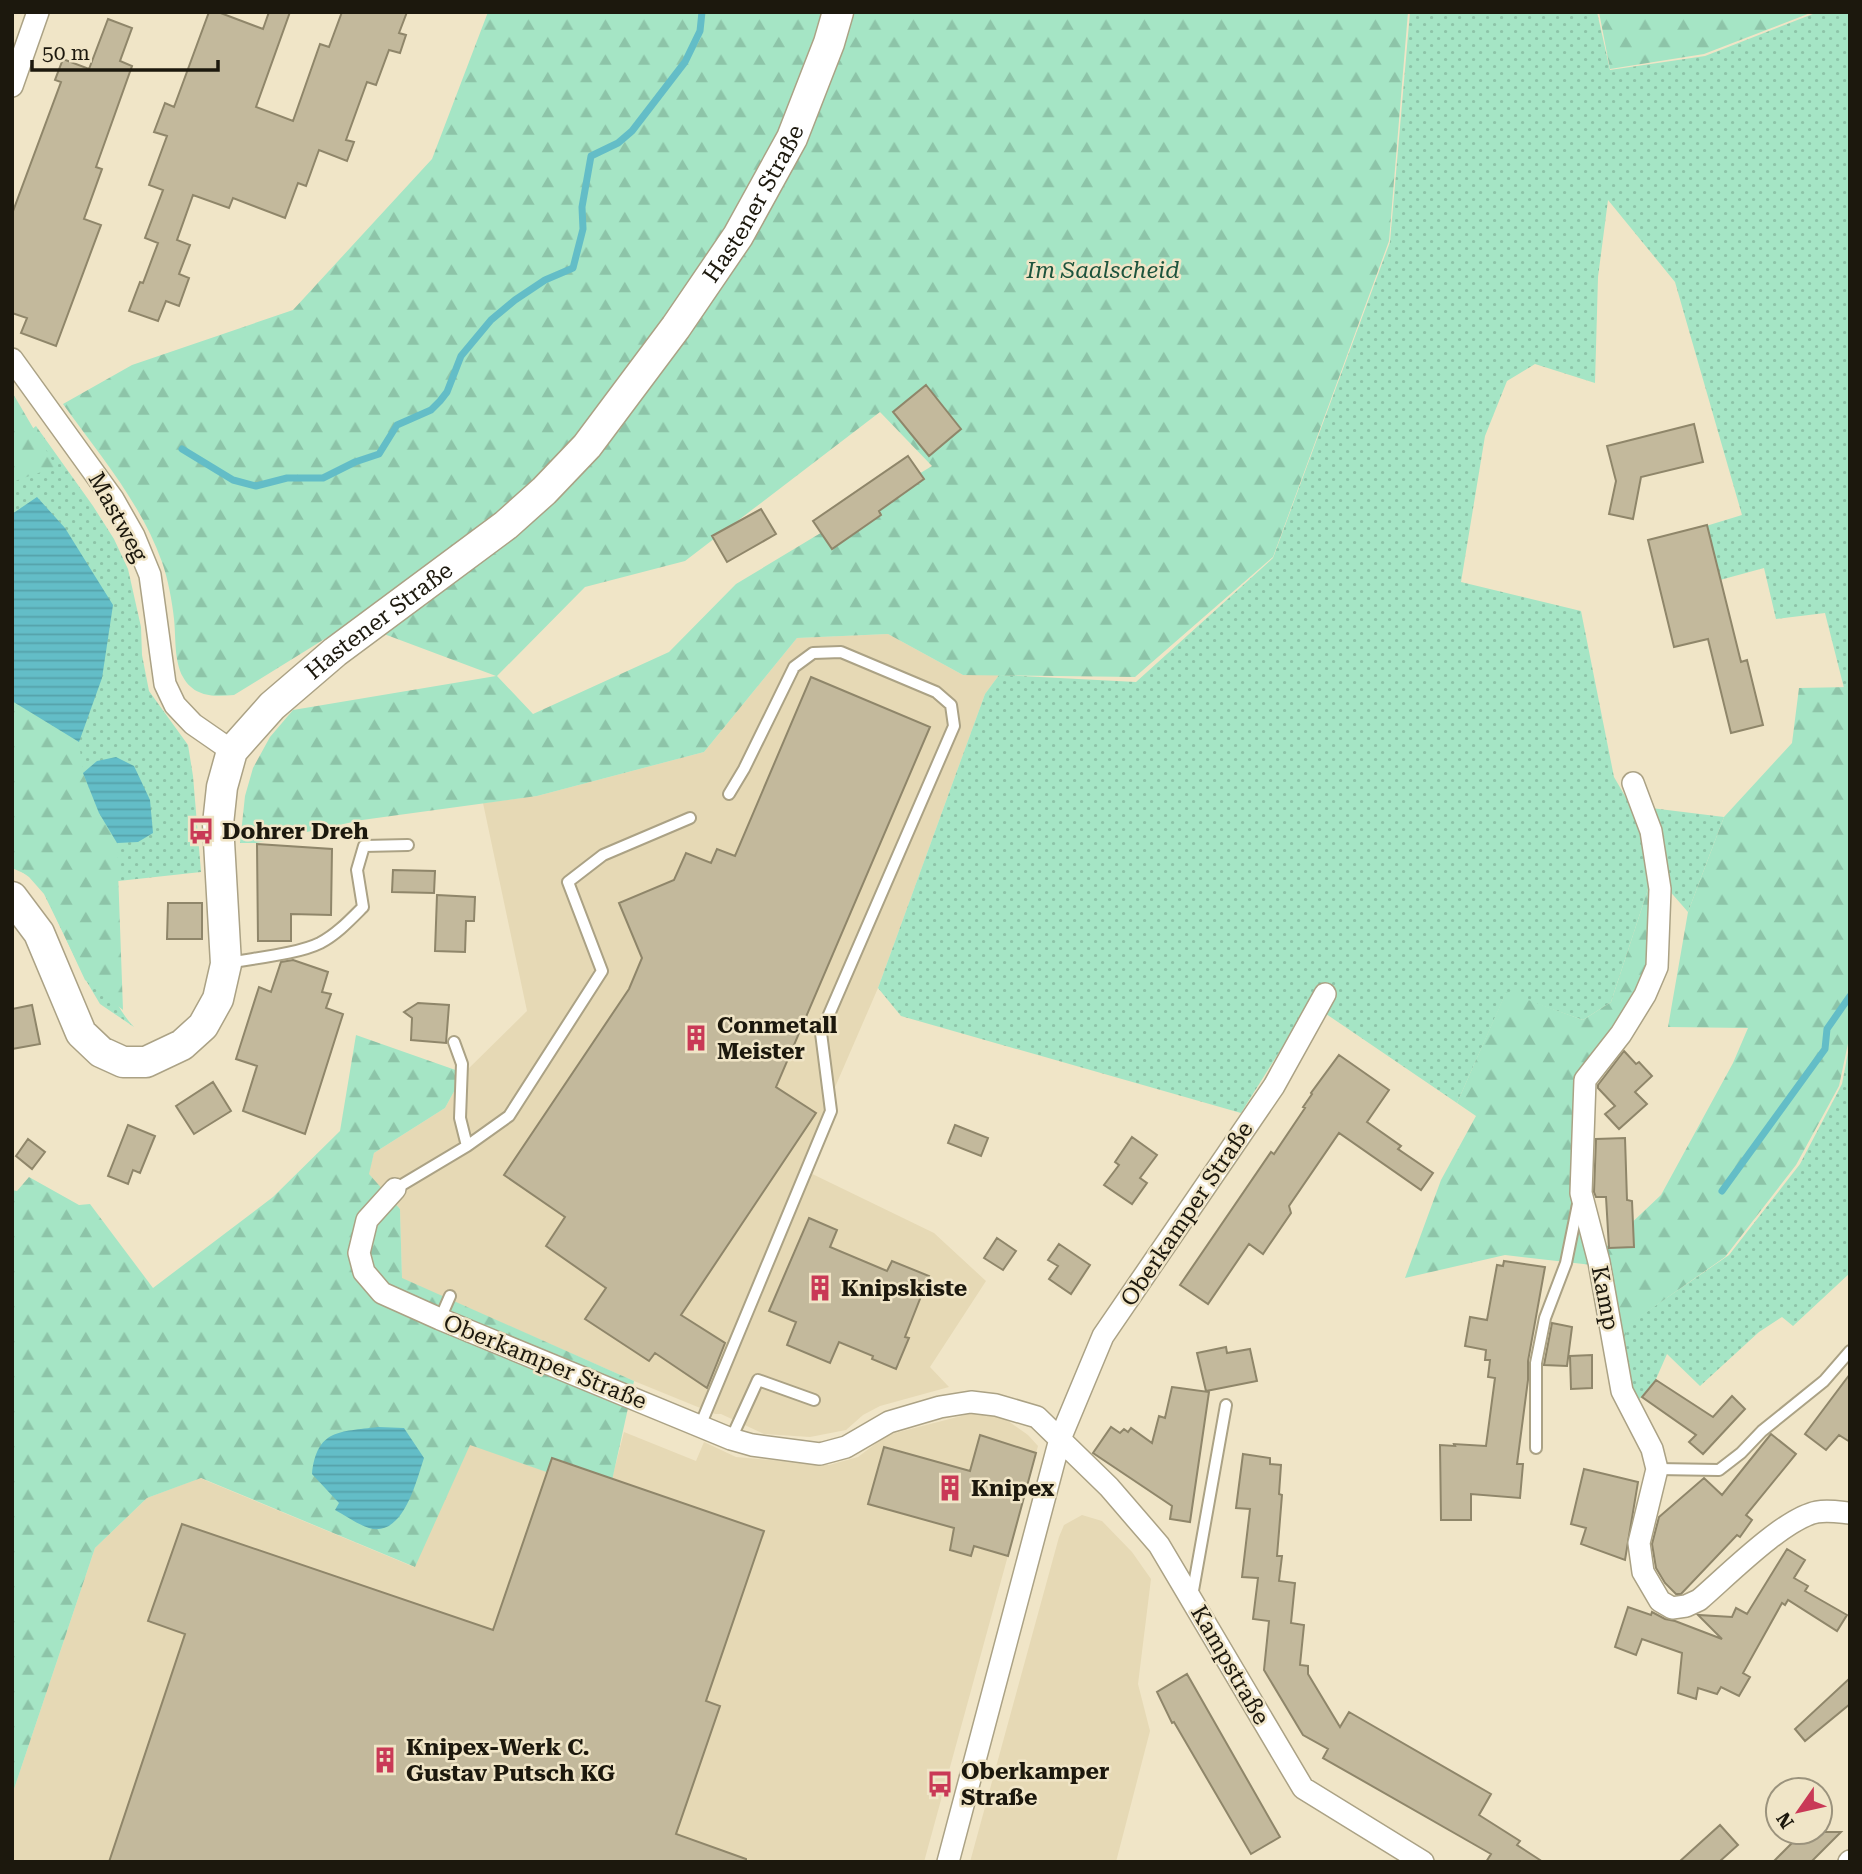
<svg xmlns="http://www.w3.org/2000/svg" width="1862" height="1874" viewBox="0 0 1862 1874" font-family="'Roboto Serif',serif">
  <defs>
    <pattern id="green-dots" width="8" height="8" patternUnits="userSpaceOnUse" patternTransform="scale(1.75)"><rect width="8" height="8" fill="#a5e5c5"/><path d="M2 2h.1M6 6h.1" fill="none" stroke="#8dc4a8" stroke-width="1.8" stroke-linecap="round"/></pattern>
    <pattern id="forest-firs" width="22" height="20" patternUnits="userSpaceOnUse" patternTransform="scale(1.75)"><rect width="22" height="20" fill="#a5e5c5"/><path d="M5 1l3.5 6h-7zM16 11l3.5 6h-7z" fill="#8dc4a8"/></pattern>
    <pattern id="water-rules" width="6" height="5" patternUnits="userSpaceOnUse" patternTransform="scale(1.75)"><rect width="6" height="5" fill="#63bdc7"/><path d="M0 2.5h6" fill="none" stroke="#55a2aa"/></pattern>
  </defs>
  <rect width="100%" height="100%" fill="#f0e5c7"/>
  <path fill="#e6d9b5" d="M888,634L963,675H999L985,694L878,988L800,1168L934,1233L986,1281L930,1367L949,1387L880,1406L863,1415L846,1430L810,1437L764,1434L721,1414H715L634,1381L402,1279L400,1209L368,1174L374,1153L445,1108L464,1073L527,1011L483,803L537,796L704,752L797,638Z
    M977,1412L1004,1418L1028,1435L1038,1446L924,1862H12V1795L95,1548L147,1498L200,1478L414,1567L470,1444L608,1494L624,1432L696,1461L704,1442L736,1457L829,1465L858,1457L887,1435Z
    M1082,1515L1102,1521L1132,1552L1151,1579L1138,1684L1150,1731L1116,1862H970L1059,1537L1064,1525Z"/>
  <path fill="url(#green-dots)" d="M1410,12H1597L1610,70L1705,56L1818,12H1850V687L1844,688L1825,613L1776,619L1764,568L1720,580L1706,526L1742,515L1675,282L1608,200L1598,277L1595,383L1535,364L1507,381L1485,436L1461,582L1581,611L1614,777L1640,822L1655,868L1611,1002L1583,1020L1506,993L1457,1103L1310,1003L1241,1113L901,1016L878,988L985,694L999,675L1136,682L1273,558L1390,242Z
    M36,426L93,506L114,539L128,569L141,627L142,655L149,691L188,745L193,776L201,872L82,885C93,928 103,996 134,1027L100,1004L87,982L44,894L29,877L12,865V445Z
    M1651,808L1724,817L1688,912L1667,888Z
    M1850,1042V1273L1793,1326L1782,1317L1759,1332L1700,1386L1667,1354L1656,1379L1636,1403L1619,1346L1633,1321L1729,1255L1800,1164L1842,1084Z"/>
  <path fill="url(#forest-firs)" fill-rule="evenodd" d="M488,12H1408L1389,241L1273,557L1135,677L963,675L888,634L797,638L704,752L537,796L362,820L256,843H240L245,796L253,768L270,737L293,710L496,676L352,622L234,695C214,697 194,697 183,677C174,661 176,638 174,619C172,601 168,579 162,562C141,503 99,454 63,404L132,365L293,310L432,159ZM880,412L932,466L736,584L669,652L533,714L497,676L585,587L685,561Z
    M1599,12H1813L1704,54L1610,69Z
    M12,392L56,467L12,482Z
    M1850,687V1034L1839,1086L1796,1165L1725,1257L1634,1321L1619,1346L1605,1248L1661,1195L1733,1063L1748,1028L1668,1027L1688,912L1724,817L1792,743L1799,688Z
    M12,701L79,742L83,773L99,813L117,843L123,1010L85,980L45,894L30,876L12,868Z
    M1655,868L1646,985L1574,1108L1571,1206L1592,1265L1505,1255L1405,1278L1441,1180L1476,1116L1457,1103L1506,992L1583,1020L1611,1002Z
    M356,1035L464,1073L445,1108L374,1153L369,1174L400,1209L402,1278L634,1381L609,1494L470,1445L415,1567L201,1478L147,1498L95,1548L12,1795V1190L17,1191L29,1177L79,1205L90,1204L153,1288L273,1197L340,1131Z"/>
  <path fill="url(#water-rules)" d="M37,497L65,528L113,605L102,678L79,742L12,701V514Z
    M116,757L134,766L150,800L153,833L138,842L117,843L99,813L83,773L97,761Z
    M378,1427L404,1428L424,1458C416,1482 403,1538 369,1528C357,1524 346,1516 335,1510L339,1503L312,1474C317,1429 339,1432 378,1427Z"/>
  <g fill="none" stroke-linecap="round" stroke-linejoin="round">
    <path stroke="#63bdc7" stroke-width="7" d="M182,449L233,480L256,486L287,478H323L355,462L379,454L397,425L431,410L440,401L447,392L461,356L491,320L515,300L545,280L573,268L583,229L582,207L591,156L618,143L632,131L685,62L700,31L702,12
      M1722,1191L1825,1049L1827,1029L1850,996"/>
  </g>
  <path fill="#c3b99c" stroke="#8f866a" stroke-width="2" d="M209,12H218L263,29L269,12H290L256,107L293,121L320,44L329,47L342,12H407L399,33L406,35L400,53L389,50L376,85L367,82L346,140L354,142L347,161L319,150L306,186L298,183L285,218L233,198L229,208L193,195L177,240L190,245L179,274L189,278L179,306L166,301L158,321L129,311L140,282L143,283L158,243L145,238L163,190L149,185L167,136L154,132L165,103L174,107Z
    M108,19L132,28L120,61L132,66L96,167L102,169L84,219L101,225L56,346L21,333L27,318L12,313V214L61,82L55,80L63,59L89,69Z
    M926,385L961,429L929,456L893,412Z
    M1694,424L1703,462L1641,477L1633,519L1609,514L1616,481L1607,446Z
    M908,456L924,479L879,511L881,515L832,549L813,521Z
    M761,509L776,534L727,562L712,536Z
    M1707,525L1741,662L1747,660L1763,725L1731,733L1708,639L1674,647L1648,540Z
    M811,677L930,727L776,1087L816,1113L681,1315L725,1343L707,1388L655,1353L649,1361L585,1319L606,1288L546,1246L565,1217L504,1175L629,989L642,958L619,903L674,880L686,853L711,863L717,849L735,856Z
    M257,844L332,849L331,915L291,914V941H258Z
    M393,870L435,871L434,893L392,892Z
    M437,895L475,897L474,921H466L465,952L435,951Z
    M168,903H202V939H167Z
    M293,960L328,972L322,992L331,994L326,1008L343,1014L305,1134L243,1111L257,1066L236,1059L259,987L271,992L281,962Z
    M418,1003L449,1005L446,1043L411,1040L412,1018L404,1012Z
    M32,1005L40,1044L12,1049V1009Z
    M1624,1051L1636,1064L1639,1062L1652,1076L1635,1092L1647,1104L1619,1129L1605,1114L1615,1106L1598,1088V1085Z
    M1339,1055L1389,1090L1367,1122L1401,1146L1398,1149L1433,1173L1421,1190L1339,1133L1289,1206L1291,1213L1263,1254L1249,1244L1208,1304L1180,1285L1271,1152L1274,1154L1305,1108L1303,1107L1312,1094L1311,1093Z
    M213,1082L231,1111L194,1134L176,1106Z
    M128,1125L155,1136L140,1173L133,1170L128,1184L108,1176Z
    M955,1125L988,1138L981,1156L948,1143Z
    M1132,1137L1157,1155L1140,1178L1147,1183L1132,1204L1104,1185L1119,1165L1115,1162Z
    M1625,1138L1627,1200L1632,1201L1634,1247L1609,1248L1606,1197H1596L1594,1192L1596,1139Z
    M28,1139L45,1152L32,1169L16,1156Z
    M809,1218L837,1230L830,1247L887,1271L892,1261L929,1276L905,1337L909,1338L896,1369L872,1359L873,1356L839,1342L830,1363L787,1345L796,1322L769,1311Z
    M997,1238L1016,1251L1003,1270L984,1258Z
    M1059,1244L1090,1265L1071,1294L1049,1279L1058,1266L1048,1260Z
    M1504,1261L1545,1267L1528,1361V1380L1517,1464H1523L1520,1498L1471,1494V1520H1441L1440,1445L1455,1446L1454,1444L1486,1446L1495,1378L1488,1377L1490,1360H1485L1486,1350L1465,1346L1470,1317L1487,1320L1497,1265L1503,1266Z
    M1552,1323L1572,1327L1567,1366L1544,1365Z
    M1226,1347L1227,1353L1250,1349L1257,1381L1206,1391L1197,1353Z
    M1592,1355V1388L1571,1389L1570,1356Z
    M1850,1374V1442L1839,1435L1826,1450L1805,1434Z
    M1656,1380L1713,1417L1732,1396L1745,1409L1703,1454L1689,1442L1696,1435L1642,1397Z
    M1172,1387L1209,1392L1190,1522L1170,1519L1172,1506L1093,1453L1111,1427L1120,1433L1124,1429L1128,1432L1131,1428L1152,1443L1159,1416L1165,1418Z
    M1771,1434L1796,1454L1746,1515L1752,1520L1740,1537L1737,1535L1681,1594H1676L1665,1583L1656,1568L1652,1544L1659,1517L1704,1478L1722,1495Z
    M980,1435L1036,1453L1008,1556L974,1546L971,1556L950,1550L954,1528L868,1504L884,1447L970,1471Z
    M1243,1454L1270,1458V1464L1281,1465L1279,1494L1282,1495L1277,1556H1282L1279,1581L1295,1583L1291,1623L1304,1625L1300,1665L1308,1666V1674L1340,1727L1349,1712L1491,1794L1479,1815L1520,1841L1517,1845L1543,1862H1486L1491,1854L1323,1758L1328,1749L1303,1735L1264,1670L1269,1621L1253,1619L1258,1578L1242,1577L1250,1509L1236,1508Z
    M552,1458L764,1531L706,1701L720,1706L676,1834L746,1859V1862H109L185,1634L148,1621L182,1524L493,1630Z
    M1584,1469L1638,1482L1625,1560L1581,1544L1586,1528L1571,1524Z
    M1787,1549L1805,1560L1794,1578L1808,1586L1805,1591L1847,1615L1837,1631L1788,1600L1785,1605L1782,1603L1743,1673L1750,1677L1739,1696L1721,1687L1717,1694L1698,1688L1696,1699L1678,1693L1682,1653L1642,1639L1636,1655L1615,1647L1628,1607L1651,1615L1652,1612L1665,1619L1675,1621L1722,1639L1698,1615L1732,1617L1736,1608L1747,1614Z
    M1187,1674L1280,1837L1251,1854L1174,1722L1172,1723L1157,1692Z
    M1850,1678V1704L1805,1741L1795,1729Z
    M1720,1825L1738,1845L1719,1862H1679Z
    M1803,1832H1841L1811,1862H1773Z"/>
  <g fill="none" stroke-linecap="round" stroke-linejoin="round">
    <g stroke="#aba285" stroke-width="14">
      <path id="service" d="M228,963C254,958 298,954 320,943C337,934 350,920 363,907L357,870L364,846L408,845
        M454,1042L462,1064L460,1118L467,1146
        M395,1189L467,1146L509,1116L602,971L568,882L603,855L690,818
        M440,1319L450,1296
        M700,1426L831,1111L821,1033L954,726L951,705L936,692L841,652L813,653L794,667L744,769L729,794
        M731,1439L758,1380L814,1400
        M1536,1448V1363L1545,1318L1566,1263L1578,1204
        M1657,1469L1719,1470L1741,1453L1762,1431L1824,1381L1850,1351
        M1192,1596L1226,1405"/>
    </g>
    <g stroke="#aba285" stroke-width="24">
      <path id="minor" d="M12,86L38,12
        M12,359L113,499L134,536L150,575L165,684L175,705L193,724L232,751
        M1633,783L1651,831L1660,889L1657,967L1645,995L1621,1034L1585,1080L1581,1193L1599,1262L1622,1391L1652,1449L1657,1469L1639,1543L1643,1572L1660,1601L1672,1608L1686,1606L1699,1600C1726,1577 1784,1518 1817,1512C1828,1510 1839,1512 1850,1513
        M395,1189L367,1220L359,1253L364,1272L382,1293L440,1319L731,1439L752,1445L820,1454L846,1447L889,1422L940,1407L971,1402L996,1405L1037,1417L1109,1487L1159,1545L1303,1788L1423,1862
        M948,1862L1060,1439L1103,1336L1274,1086L1325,994
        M1849,1862L1850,1861"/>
    </g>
    <g stroke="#aba285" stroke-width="33">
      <g id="secondary">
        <path id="s1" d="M12,897L39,933L81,1033L101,1052L123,1062H146L182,1045L203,1026L218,999L226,964L218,824L222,787L232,751L272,706L335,652L506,525L544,491L587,446L676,327L738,236L792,138L829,43L838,12"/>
      </g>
    </g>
    <use href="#service" stroke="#fff" stroke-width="10"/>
    <use href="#minor" stroke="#fff" stroke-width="21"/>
    <use href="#secondary" stroke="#fff" stroke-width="30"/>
  </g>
  <defs>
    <g id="bus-bare" transform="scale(2.1)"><path d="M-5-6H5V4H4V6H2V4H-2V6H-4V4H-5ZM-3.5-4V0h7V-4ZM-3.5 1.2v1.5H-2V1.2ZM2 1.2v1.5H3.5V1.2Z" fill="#c93956" stroke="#f0e5c7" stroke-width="2.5" paint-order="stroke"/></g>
    <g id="building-bare" transform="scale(2.1)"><path d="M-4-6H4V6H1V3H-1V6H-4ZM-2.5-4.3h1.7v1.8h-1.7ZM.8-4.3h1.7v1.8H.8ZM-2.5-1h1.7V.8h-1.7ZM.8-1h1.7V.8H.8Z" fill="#c93956" stroke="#f0e5c7" stroke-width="2.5" paint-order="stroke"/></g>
  </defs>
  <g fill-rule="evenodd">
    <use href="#bus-bare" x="201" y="831"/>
    <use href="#building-bare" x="696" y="1038"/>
    <use href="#building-bare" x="820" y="1288"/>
    <use href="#building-bare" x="950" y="1488"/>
    <use href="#building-bare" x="385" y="1760"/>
    <use href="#bus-bare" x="940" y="1784"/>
  </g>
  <g text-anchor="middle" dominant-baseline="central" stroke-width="5" stroke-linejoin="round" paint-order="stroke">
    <g font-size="23" fill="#1c180d" stroke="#f0e5c7">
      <text stroke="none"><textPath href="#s1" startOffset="1342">Hastener Straße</textPath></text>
      <text transform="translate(118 517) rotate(61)">Mastweg</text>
      <text stroke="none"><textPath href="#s1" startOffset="775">Hastener Straße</textPath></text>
      <text transform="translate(1187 1214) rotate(-56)">Oberkamper Straße</text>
      <text transform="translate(1605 1298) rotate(79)">Kamp</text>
      <text transform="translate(545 1362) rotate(22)">Oberkamper Straße</text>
      <text transform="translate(1230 1665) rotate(60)">Kampstraße</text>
    </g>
    <g font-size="23" font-style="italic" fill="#1d543d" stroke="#f0e5c7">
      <text x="1103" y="270">Im Saalscheid</text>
    </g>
    <g font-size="23" font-weight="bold" fill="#1c180d" stroke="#f0e5c7" text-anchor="start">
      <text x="222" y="831">Dohrer Dreh</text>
      <text x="717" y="1025">Conmetall<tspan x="717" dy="26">Meister</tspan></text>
      <text x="841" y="1288">Knipskiste</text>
      <text x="971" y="1488">Knipex</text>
      <text x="406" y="1747">Knipex-Werk C.<tspan x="406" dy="26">Gustav Putsch KG</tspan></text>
      <text x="961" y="1771">Oberkamper<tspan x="961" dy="26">Straße</tspan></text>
    </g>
  </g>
  <rect width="1862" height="1874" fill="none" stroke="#1c180d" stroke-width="28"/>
  <g transform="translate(1799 1811) rotate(236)"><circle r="33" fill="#f0e5c7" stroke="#9b937d" stroke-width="2"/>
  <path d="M0-5L12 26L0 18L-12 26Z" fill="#c93956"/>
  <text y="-10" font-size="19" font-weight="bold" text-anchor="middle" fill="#1c180d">N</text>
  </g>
  <path d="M32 60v10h186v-10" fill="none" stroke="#1c180d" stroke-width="3.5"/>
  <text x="42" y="60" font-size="21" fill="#1c180d" stroke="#f0e5c7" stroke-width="5" paint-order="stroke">50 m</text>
</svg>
